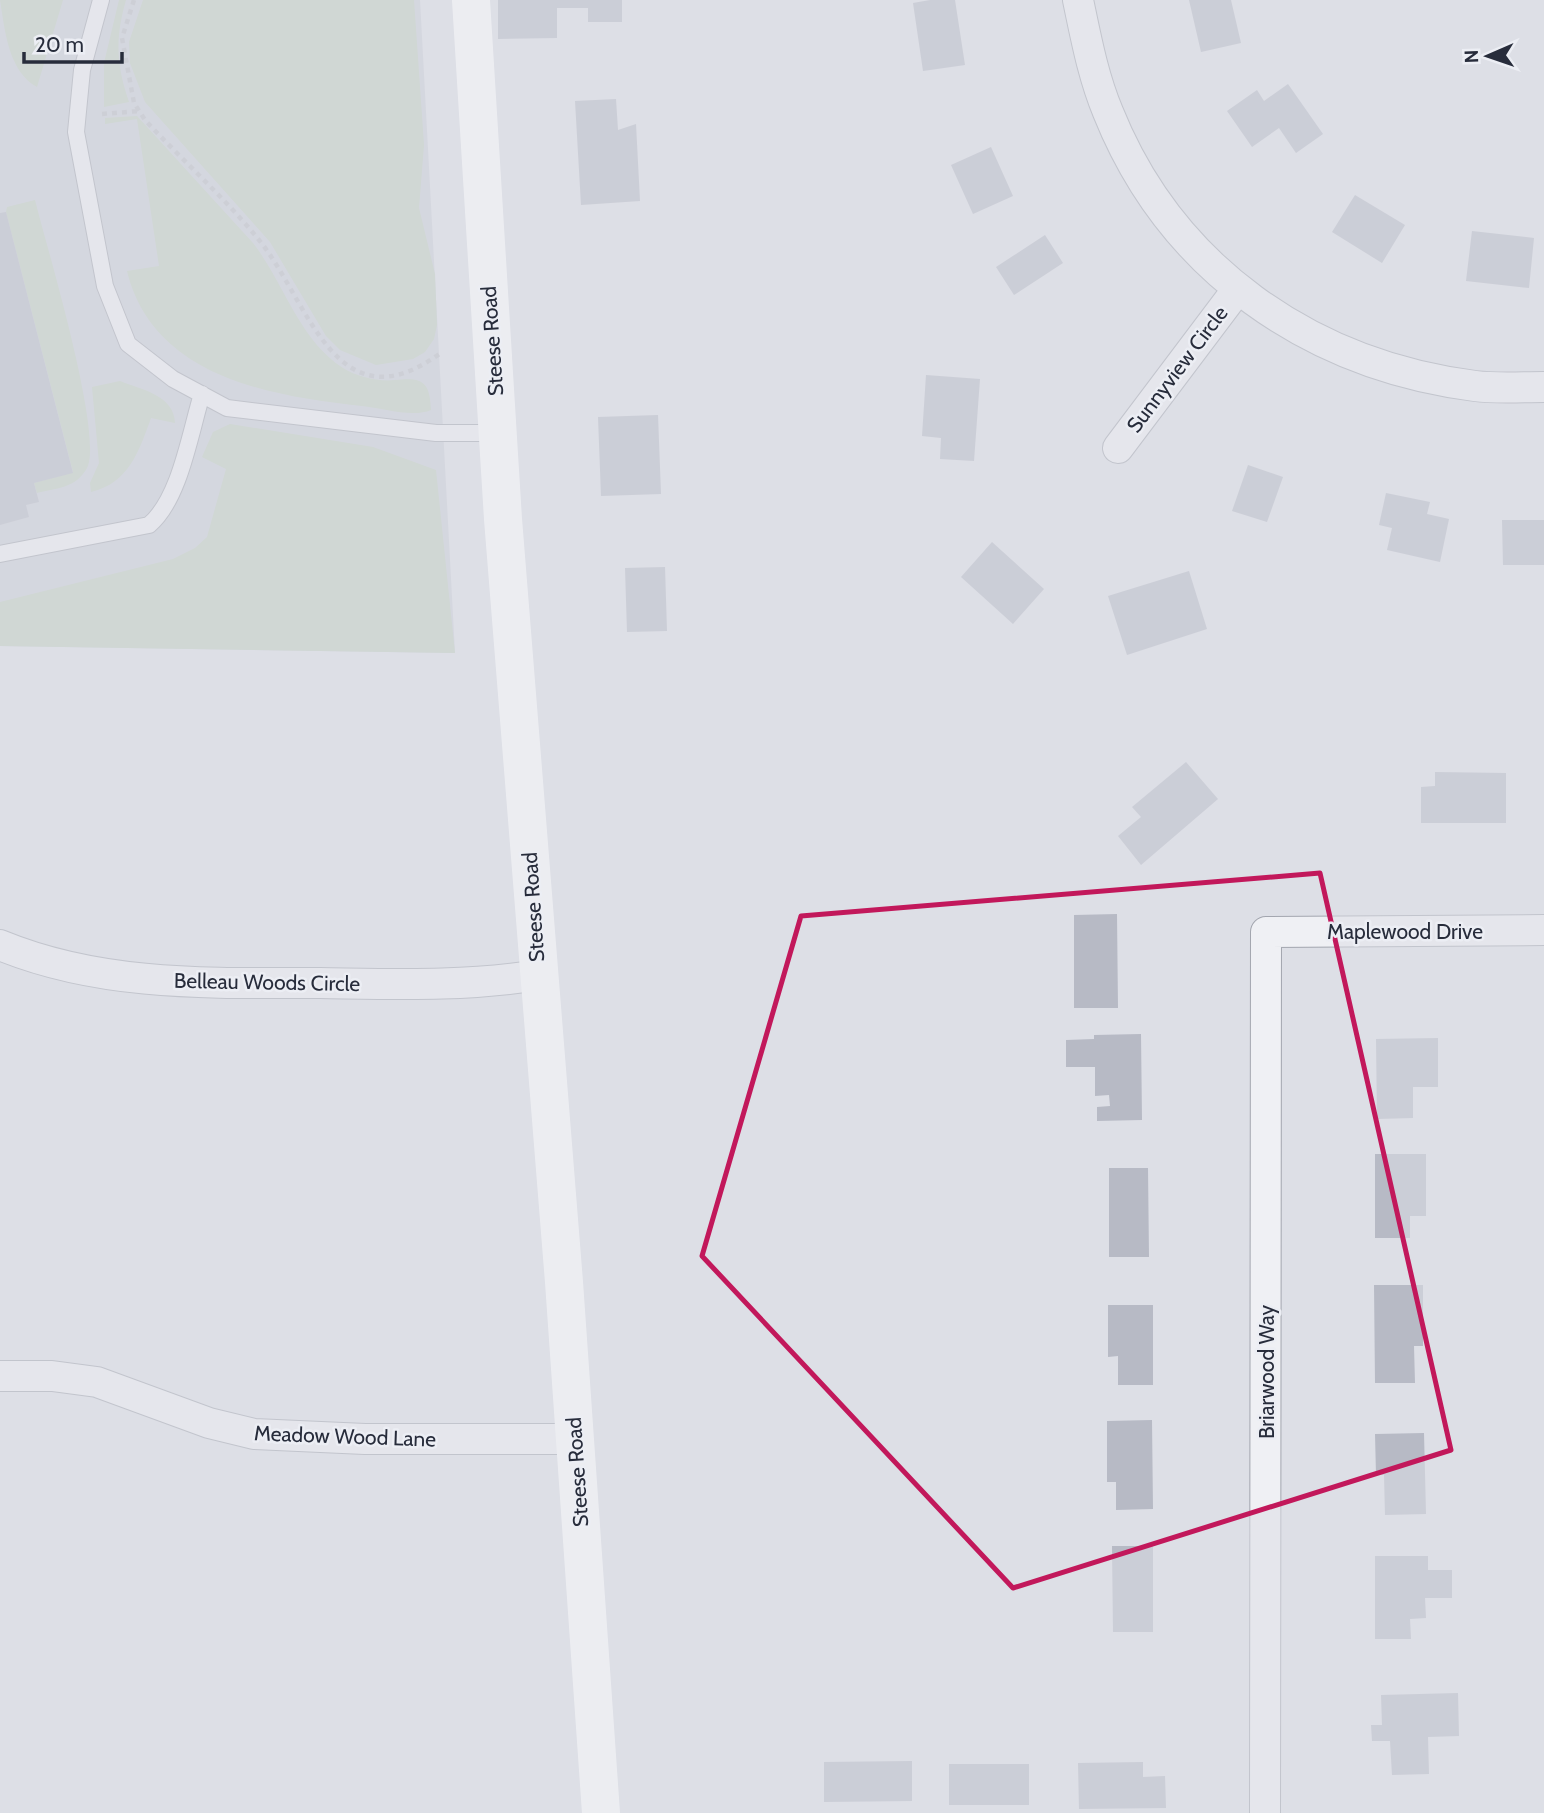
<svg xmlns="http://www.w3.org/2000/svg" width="1544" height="1813" viewBox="0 0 1544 1813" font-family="Cabin,sans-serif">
  <rect width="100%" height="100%" fill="#dddfe6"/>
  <path fill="#cbced7" d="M0,0H420L455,653L0,646Z"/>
  <path fill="#c0cfbe" d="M0,0H63L37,87C8,71 5,30 0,0Z
    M119,0H126C115,38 116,64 129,102L104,107V63Z
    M143,0H414L424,145L419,208L435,274L437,325L434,339L425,352L413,359L376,365L340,350L326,336L270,242L145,102L130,63L129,42Z
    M137,116L253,243C284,283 299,340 343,368C357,377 379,382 395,380C422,377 430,381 431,410C413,418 382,408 362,406C270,396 153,377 127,271L159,266L137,119L105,124V118Z
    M35,200C46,245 104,435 87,468C76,488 57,488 37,493L34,483L73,472L6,212L7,207Z
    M120,381C142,390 174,395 175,423L151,418C139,451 129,483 91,492L90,483L99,463L92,387Z
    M230,424L373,447L436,470L455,653L0,646V602L173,559L195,548L207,537L226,469L202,457L213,432Z"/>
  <path fill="#b7bac5" d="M498,0H622V22H588V8H557V38L498,39Z
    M930,0H955L965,65L923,71L913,3Z
    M1189,0H1231L1241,43L1201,52Z
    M1288,84L1323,134L1296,153L1279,128L1252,147L1227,111L1257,90L1264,101Z
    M616,99L618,130L636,124L640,201L581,205L575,101Z
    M991,147L1013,196L973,214L951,165Z
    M1355,195L1405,225L1382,263L1332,232Z
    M6,212L73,473L34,483L39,502L26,505L29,517L0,525V213Z
    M1472,231L1534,238L1529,288L1466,281Z
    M1045,235L1063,263L1014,295L996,267Z
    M926,375L980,379L974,461L940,459L941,438L922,436Z
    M658,415L661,494L601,496L598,417Z
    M1248,465L1283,477L1267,522L1232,511Z
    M1386,493L1430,502L1427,514L1449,519L1440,562L1387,550L1392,528L1379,525Z
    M1502,520H1544V565H1503Z
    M992,542L1044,589L1013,624L961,577Z
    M665,567L667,631L627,632L625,568Z
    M1189,571L1207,629L1127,655L1108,596Z
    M1186,762L1218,799L1141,865L1118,836L1141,817L1132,807Z
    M1435,772L1506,773V823H1421V787L1435,786Z
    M1117,914L1118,1008H1074V915Z
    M1141,1034L1142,1120L1097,1121V1107L1110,1106L1109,1095L1095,1096V1067H1066V1040L1094,1039V1035Z
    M1438,1038V1087H1413V1118L1377,1119L1376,1039Z
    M1375,1154H1426V1216H1410V1238H1375Z
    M1109,1168H1148L1149,1257H1109Z
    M1374,1285H1423V1346H1414L1415,1383H1375Z
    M1108,1305H1153V1385H1118V1356L1108,1357Z
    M1152,1420L1153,1509L1116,1510V1482H1107V1421Z
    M1424,1433L1426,1514L1385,1515L1384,1475H1376L1375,1434Z
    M1112,1546H1153V1632H1113Z
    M1375,1556H1428V1570H1452V1598H1425L1426,1618L1410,1619L1411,1639H1375Z
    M1458,1693L1459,1736L1428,1737L1429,1774L1392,1775L1390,1741H1372L1371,1725H1382L1381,1695Z
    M912,1761V1801L824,1802V1762Z
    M1143,1762V1777L1165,1776L1166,1808L1079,1809L1078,1763Z
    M949,1764H1029V1805H949Z"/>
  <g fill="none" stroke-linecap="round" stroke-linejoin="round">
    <g stroke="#a3a6af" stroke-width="18">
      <path id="lane" d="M101,0L82,70L76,132L105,286L128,344L173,379L227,408L436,433H498
        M0,554L149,525C180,499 190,433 202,394"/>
    </g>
    <g stroke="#a3a6af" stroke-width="32">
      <path id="street" d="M1078,0C1086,38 1093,76 1108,112C1171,269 1310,365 1475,386C1498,389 1521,387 1544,387
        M1118,448L1237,290
        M0,945C102,987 212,983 320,983C393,984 466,987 538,975
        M0,1376H52L97,1382L209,1423L254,1434L365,1439H574
        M1265,1813L1266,932L1544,930"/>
    </g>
    <path stroke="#bbbdc4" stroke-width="4.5" stroke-dasharray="5 5" stroke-linecap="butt" d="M134,0L122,38L134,103L145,120C182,160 225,198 259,240C309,301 336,431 442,352
      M102,114L139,111"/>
    <use href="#lane" stroke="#eff0f4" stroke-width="16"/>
    <use href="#street" stroke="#eff0f4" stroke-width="30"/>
    <path stroke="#fff" stroke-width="38" d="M471,0L503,519L564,1282L601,1813"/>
  </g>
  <path d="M0 0H1544V1813H0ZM1320,873L1451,1450L1013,1588L702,1256L801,916Z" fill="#dddfe6" fill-opacity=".55" fill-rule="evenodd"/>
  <path fill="none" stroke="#c2185b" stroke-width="5" stroke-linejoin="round" d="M1320,873L1451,1450L1013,1588L702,1256L801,916Z"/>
  <g text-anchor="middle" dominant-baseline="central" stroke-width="5" stroke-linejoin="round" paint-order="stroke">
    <g font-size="21" fill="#272c3b" stroke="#eceef4">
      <text transform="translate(492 341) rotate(-94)">Steese Road</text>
      <text transform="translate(1177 369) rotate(-53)">Sunnyview Circle</text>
      <text transform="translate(533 907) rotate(-94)">Steese Road</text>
      <text x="1405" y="931">Maplewood Drive</text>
      <text transform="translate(267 982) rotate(1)">Belleau Woods Circle</text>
      <text transform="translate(1266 1372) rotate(-90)">Briarwood Way</text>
      <text transform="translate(345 1436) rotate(2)">Meadow Wood Lane</text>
      <text transform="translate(577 1472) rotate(-94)">Steese Road</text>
    </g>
  </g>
  <g transform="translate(1488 56) rotate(268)" stroke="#eceef4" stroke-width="5" paint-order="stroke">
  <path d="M0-5L12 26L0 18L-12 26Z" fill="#272c3b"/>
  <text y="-10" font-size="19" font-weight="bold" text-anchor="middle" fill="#272c3b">N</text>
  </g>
  <path d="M24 52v10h98v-10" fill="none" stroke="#272c3b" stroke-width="3.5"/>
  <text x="35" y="52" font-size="21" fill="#272c3b" stroke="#eceef4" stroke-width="5" paint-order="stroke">20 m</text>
</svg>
